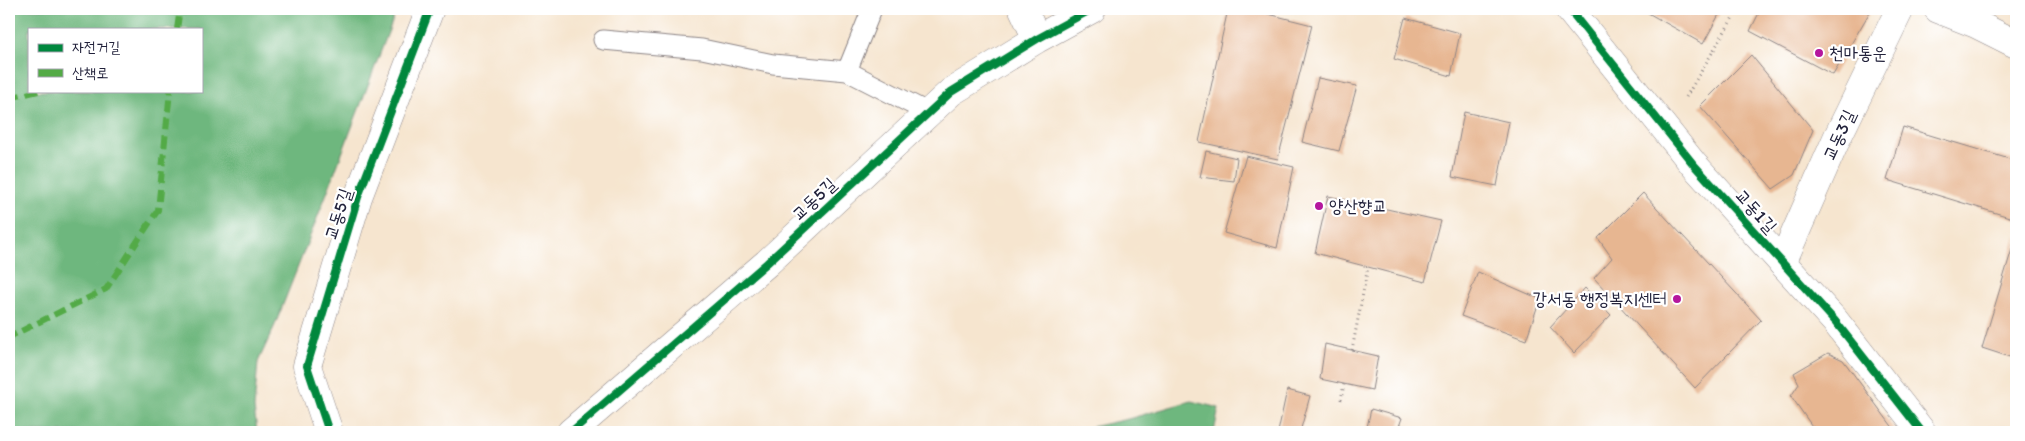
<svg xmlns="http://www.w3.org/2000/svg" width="2025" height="441" viewBox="0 0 2025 441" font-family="Itim,'Poor Story',sans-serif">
  <rect width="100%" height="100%" fill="#fff"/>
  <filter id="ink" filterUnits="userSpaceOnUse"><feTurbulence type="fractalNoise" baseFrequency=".02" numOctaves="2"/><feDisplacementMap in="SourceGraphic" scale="10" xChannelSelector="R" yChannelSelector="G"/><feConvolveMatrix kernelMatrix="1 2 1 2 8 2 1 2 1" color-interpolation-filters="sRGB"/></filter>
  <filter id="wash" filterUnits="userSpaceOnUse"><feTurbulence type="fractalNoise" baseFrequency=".0096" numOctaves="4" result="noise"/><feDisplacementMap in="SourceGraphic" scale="20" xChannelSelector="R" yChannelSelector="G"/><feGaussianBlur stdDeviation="1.12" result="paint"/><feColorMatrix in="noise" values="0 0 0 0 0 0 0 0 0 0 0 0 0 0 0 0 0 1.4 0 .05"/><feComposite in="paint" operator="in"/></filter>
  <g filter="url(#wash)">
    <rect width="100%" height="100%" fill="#f6e5cf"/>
    <path fill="#6eb77e" stroke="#486c5c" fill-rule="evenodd" d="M9,9H397L325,198L275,325L258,362L254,408L257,432H9ZM29,29H201V91H29Z
      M1191,401L1219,408L1214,432H1068L1128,419Z"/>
    <g id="blocks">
      <path fill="#e7b691" d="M1228,9H1249L1312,25L1278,159L1199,142Z
        M1641,9H1722L1703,44Z
        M1761,9H1870L1871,10L1833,75L1750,31Z
        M1405,18L1460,33L1451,76L1394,59Z
        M1751,55L1813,130L1794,175L1773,189L1700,106Z
        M1318,78L1357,86L1339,151L1302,142Z
        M1464,112L1509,122L1497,186L1452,177Z
        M1903,127L2016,161V219L1887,180Z
        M1206,151L1237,158L1234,181L1200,177Z
        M1246,156L1294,167L1277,248L1224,233Z
        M1643,193L1761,320L1695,388L1594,278L1612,258L1598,238Z
        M1328,196L1441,221L1425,282L1315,253Z
        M2016,236V359L1982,348Z
        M1478,272L1540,299L1526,340L1461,316Z
        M1585,288L1611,315L1574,353L1550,327Z
        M1325,344L1378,356L1372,390L1320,379Z
        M1828,353L1843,360L1894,429L1889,432H1816L1791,396L1799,384L1794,373Z
        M1287,390L1310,396L1300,432H1278Z
        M1371,409L1402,418L1397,432H1366Z"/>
    </g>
  </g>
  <g filter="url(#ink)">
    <use href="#blocks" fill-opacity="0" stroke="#8c8485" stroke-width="1"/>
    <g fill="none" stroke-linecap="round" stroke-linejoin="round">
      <g stroke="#8c8485" stroke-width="21">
        <path id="lane" d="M603,40L702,49L773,64L847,71L929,113
          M847,71L872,9"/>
      </g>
      <g stroke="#8c8485" stroke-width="29">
        <path id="street" d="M1023,9L1037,39
          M1569,9L1694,165L1835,321L1922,432
          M1938,9L1976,24L2016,44
          M1782,263L1837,138L1900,9
          M329,432L307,366L358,197L430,9
          M571,432L767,263L951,92L1037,39L1092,9"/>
      </g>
      <path stroke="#8c8485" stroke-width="3" stroke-dasharray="1 4" stroke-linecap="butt" d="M1686,97L1738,9
        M1352,350L1368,267
        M1341,400L1344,384"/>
      <use href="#lane" stroke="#fff" stroke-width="19"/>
      <use href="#street" stroke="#fff" stroke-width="28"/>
      <path stroke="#53aa46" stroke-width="6" stroke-dasharray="12 6" stroke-linecap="butt" d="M177,29L180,9
        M9,98L39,91
        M9,342L11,336L106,289L158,210L170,91"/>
      <g stroke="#fff" stroke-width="11">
        <path id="cycleway" d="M1569,9L1694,165L1835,321L1922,432
          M329,432L307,366L358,197L430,9
          M571,432L767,263L951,92L1037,39L1092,9"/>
      </g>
      <use href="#cycleway" stroke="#00873e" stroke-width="8"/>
    </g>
  </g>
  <g fill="#b5179e" stroke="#fff" stroke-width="2">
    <circle cx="1819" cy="53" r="5"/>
    <circle cx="1319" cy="206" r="5"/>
    <circle cx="1677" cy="299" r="5"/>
  </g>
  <g text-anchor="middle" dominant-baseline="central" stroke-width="4.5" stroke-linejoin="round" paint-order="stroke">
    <g font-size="18" fill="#22223b" stroke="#fff" text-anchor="start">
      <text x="1829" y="53">천마통운</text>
      <text x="1329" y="206">양산향교</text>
      <text x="1667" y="299" text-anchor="end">강서동 행정복지센터</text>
    </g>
    <g font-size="18" fill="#22223b" stroke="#fff">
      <text transform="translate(1839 135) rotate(-65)">교동3길</text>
      <text transform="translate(814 199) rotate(-43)">교동5길</text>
      <text transform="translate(1756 211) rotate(48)">교동1길</text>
      <text transform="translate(338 214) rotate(-72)">교동5길</text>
    </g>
  </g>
  <rect width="2025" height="441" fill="none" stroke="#fff" stroke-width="30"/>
  <rect x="28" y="28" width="175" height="65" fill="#ffffff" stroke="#a7a7b1"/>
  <rect x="38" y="44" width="25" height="8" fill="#00873e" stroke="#a7a7b1"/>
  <text x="72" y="52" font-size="15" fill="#22223b">자전거길</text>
  <rect x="38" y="69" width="25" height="8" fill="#53aa46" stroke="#a7a7b1"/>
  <text x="72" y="78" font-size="15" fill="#22223b">산책로</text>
</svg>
